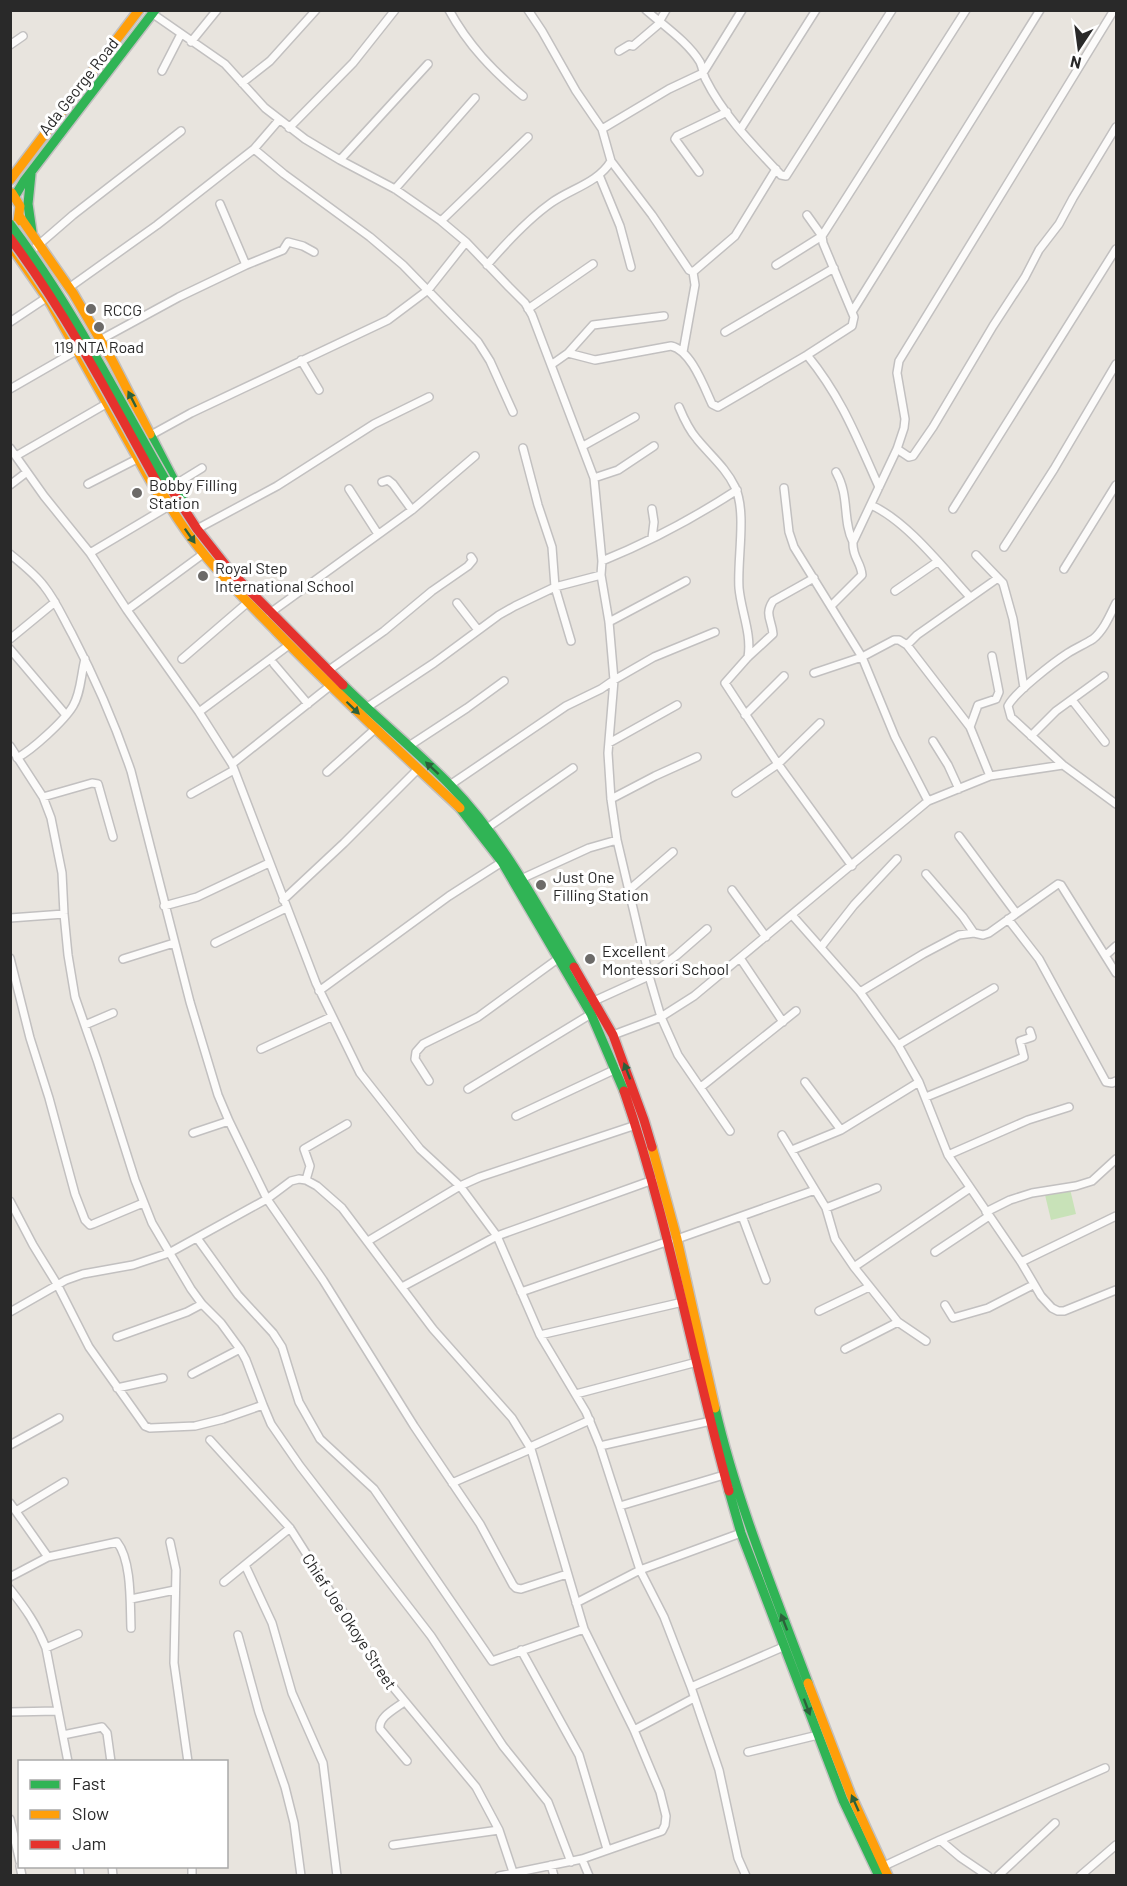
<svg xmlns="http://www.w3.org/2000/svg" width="1127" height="1886" viewBox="0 0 1127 1886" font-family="Barlow,sans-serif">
  <rect width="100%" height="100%" fill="#e8e4de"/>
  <path fill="#c8e2b8" d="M1070,1189L1076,1214L1051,1220L1045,1195Z"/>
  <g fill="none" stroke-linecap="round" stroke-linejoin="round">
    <g stroke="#c2c0c0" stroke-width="10">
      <path id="street" d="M449,10C468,45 493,71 523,96
        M528,10L542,31L576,91L602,129L611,161L652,215L689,270L693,272L695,285L683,352
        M646,10C664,26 688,42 700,62C703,68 703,75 706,80C724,116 754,146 781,175L786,176L892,10
        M153,14L225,64L265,108L305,139L340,160L395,189L441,221L466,242L509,287L525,303L532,315L594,478L602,561L601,575L609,622L614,680L608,753L611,799L617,840L649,976L661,1017L613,1035
        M659,22L666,10
        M191,42L217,10
        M10,45L23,36
        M619,51L629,45L633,46L660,23
        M162,71L181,34
        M242,83L270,61L316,10
        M289,128L353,63L395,10
        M602,129L669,89L703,73L742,10
        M740,130L816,10
        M254,149L284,174L370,237L403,265L478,342L490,361L513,412
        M340,160L428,64
        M699,172L675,139L677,136L727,112
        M599,175L620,226L631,267
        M395,189L475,98
        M220,204L246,265
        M441,221L528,137
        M28,254L73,215L181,131
        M487,265C506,243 527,220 551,203C570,189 598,183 611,161
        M776,265L822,236L807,215
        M693,272L735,236L776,169
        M70,287L157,225L254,149L279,120
        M528,309L593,264
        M852,312L1040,10
        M10,322L46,298
        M725,332L834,268
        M100,340L179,297L246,265L283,250L288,242L303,246L314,252
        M568,353L595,360L671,346C691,350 704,387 712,404L718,407L807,355L852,326L854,317L823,243L822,236L966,10
        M807,355C842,398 857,438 879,487
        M301,360L319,390
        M551,365L568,353L593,325L664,316
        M10,389L76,351
        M679,407C684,419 689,430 697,439C710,455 726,468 735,487C747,512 737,559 739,588C741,611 752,634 748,657
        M151,435L191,413L388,320L428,290L466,242
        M583,446L635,417
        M10,448L44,496L90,553L127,610L199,712L232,764L316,983L360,1073L420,1149L460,1186L497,1236L540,1335L586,1412L600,1446L640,1570L664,1617L691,1687L719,1770L738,1858L746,1876
        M523,448L538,505L552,547L555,587L571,641
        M897,449L909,457L913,456L933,427L993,326L1025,277L1039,250L1059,224L1073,198L1116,127
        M16,456L106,404
        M836,472C850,496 842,520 853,542
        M594,478L618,470L654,446
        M382,482L388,480L393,484L412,510
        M88,484L137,459
        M176,484L202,468
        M10,485L27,472
        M784,488L789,532L794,547L862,657L895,737L928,801
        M349,489L378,534
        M871,505C907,521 943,568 970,597
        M652,509L654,522L652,538
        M953,509L1116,249
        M197,529L277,486L374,424L429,397
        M1004,547L1054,469L1116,364
        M90,553L169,506
        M10,554C22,564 35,574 44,586C56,601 63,618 72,634C95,678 115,724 131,771L190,1002L218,1095L229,1121L267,1199L323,1280L414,1426L480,1524L513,1585L516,1588L521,1589L567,1574
        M976,555L1003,583L1013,619L1024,688
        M602,561C649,542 694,518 737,490
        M1064,569L1116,485
        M814,578L773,601C764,615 772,620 773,634L748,657L725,683L778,764L852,866
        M895,591L937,562
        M457,603L478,630
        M1116,603C1110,615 1104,630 1093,639C1085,644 1076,648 1068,653C1054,662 1014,693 1008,706L1011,717L1063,765L1116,804
        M831,606L862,575C861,562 852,557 853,542L897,449L904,428L905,419L897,373L899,361L1114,10
        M127,610L203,554
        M270,613L412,510L475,456
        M609,622L686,581
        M10,639L55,602
        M907,645L917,635L998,578
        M10,649L66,715
        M182,659L247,603
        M274,664L308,704
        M329,670L384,631L432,591L468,566L473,560L471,557
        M814,673L862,657L894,640H899L907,645L970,727L990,776
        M1072,700L1105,742
        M366,708L434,663L499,615L515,606L555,587L601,575
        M199,712L289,645
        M745,715L784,676
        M970,727L978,705L996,699L999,692L992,656
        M1031,736L1056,711L1104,676
        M933,741L948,765L959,789
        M609,743L677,705
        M10,746L43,797L51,818L62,873L64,914L68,955L75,997L97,1060L135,1180L152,1223L191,1289L202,1304L221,1323L240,1349L246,1360L263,1405L271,1424L300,1466L431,1636L503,1746L548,1802L571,1862
        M409,746L467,708L504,681
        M17,758C32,750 64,721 73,706C81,693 81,674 85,659
        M232,764L330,686
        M327,772L375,729
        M450,785L566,706L601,689L614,680L654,657L715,632
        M736,793L778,764L820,723
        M191,794L234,770
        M43,797L92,783L98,784L113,837
        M611,799L655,776L697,757
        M487,828L573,768
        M959,836L1016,913
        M926,874L963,917L974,933
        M521,879L589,848L617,840
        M629,890L673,852
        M732,890L766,937
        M283,900L344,843L418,769
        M164,906L197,897L269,863
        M792,915L860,992L898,1045L919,1082L948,1155L1021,1262L1041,1296L1052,1308L1058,1311H1064L1116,1290
        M10,918L64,914
        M1008,919L1039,959L1106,1082L1112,1083L1116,1081
        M215,943L286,908
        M821,947L854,905L897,859
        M1106,955L1116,946
        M10,958L30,1038L49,1098L75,1194L85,1220L90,1225L93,1224L143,1203
        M740,958L783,1022
        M123,959L174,943
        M319,991L449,896L502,862
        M860,992L923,954L959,935L974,933L983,935L989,933L1058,884L1061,885L1116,973
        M594,1001L649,976L676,956L707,929
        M85,1025L113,1013
        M898,1045L994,988
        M261,1049L331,1017
        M429,1081L415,1059L416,1052L423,1044L478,1017L559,958
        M805,1082L841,1130
        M701,1087L796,1011
        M468,1089L591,1014
        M926,1097L1024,1057L1020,1041L1032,1037L1030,1031
        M516,1116L616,1069
        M730,1131L678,1055L661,1017L694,996L928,801L990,776L1063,765
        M193,1133L229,1121
        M782,1135L826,1208L835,1239L854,1267L898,1322L926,1341
        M792,1150L841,1130L919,1082
        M948,1155L1028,1120L1069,1107
        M306,1180L310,1166L304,1149L347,1124
        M10,1201L33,1245L57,1284L89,1347L145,1426L150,1428L195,1426L223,1419L263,1405
        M826,1208L877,1188
        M986,1212L1010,1200L1032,1193L1076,1186L1092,1181L1116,1159
        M742,1216L766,1280
        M197,1238L238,1295L273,1333L282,1347L299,1402L320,1439L374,1489L492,1661L584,1629
        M677,1239L815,1190
        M368,1241L460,1186L480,1177L636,1125
        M935,1252L989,1216
        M1021,1262L1116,1216
        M854,1267L970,1188
        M402,1287L497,1236L653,1180
        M521,1292L669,1241
        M945,1305L953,1318L988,1308L1033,1285
        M819,1311L869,1287
        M10,1312L66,1280L83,1274L133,1265L169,1253L267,1199L291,1181L299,1179L306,1180L317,1186L342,1208L433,1329L512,1418L531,1449L584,1629L634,1730L660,1792L666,1816L665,1825L662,1831L582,1859L499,1876
        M540,1335L683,1302
        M117,1337L187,1312L202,1304
        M845,1349L898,1322
        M192,1374L240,1349
        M117,1388L163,1378
        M576,1394L697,1362
        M210,1440L290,1528L383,1675L476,1787L499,1830L513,1872
        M10,1445L59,1418
        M600,1446L711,1421
        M530,1447L590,1420
        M452,1483L531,1449
        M10,1503L48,1557
        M620,1506L724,1475
        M16,1511L64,1482
        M170,1542L176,1570L174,1663L188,1762
        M245,1565L272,1623L292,1693L323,1763L337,1876
        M10,1577L48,1557L117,1542C132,1561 130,1604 131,1628
        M224,1582L290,1528
        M10,1589C25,1608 37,1625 46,1648L68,1762
        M131,1599L175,1590
        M576,1603L640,1570L741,1533
        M238,1635L259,1712L285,1787L294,1823L301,1876
        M46,1648L78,1634
        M521,1650L579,1755L607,1849
        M691,1687L783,1647
        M404,1702C395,1709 378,1717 380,1729L407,1761
        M10,1712L57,1711
        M634,1730L694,1698
        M63,1735L102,1727L107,1733L111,1762
        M748,1752L818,1735
        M10,1819L20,1862
        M940,1840L1105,1768
        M393,1845L499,1830
        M582,1859L589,1876
        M551,1865L554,1876
        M20,1866L22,1876
        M79,1866L80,1876
        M112,1866L113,1876
        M192,1866V1876
        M884,1866L940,1840L960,1857L988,1876
        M998,1876L1055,1823
        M1080,1876L1116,1845"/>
    </g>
    <g stroke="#c2c0c0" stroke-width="12">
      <path id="fast" d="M31,174L28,204L32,232
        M15,196L24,181L155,10
        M150,434L180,492L183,503
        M343,685C377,719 416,750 450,785C502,838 536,904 574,967
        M460,808L502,862L591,1014L624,1091
        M715,1408C737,1502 774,1592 808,1683
        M729,1491L741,1533L843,1800L879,1876"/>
    </g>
    <g stroke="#c2c0c0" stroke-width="12">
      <path id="slow" d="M10,180L139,10
        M12,193L20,206L18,221
        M20,217L73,293L112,360L150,434
        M15,252L51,304L159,496
        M159,486C187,543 232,586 276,631C335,692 398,750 460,808
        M652,1147L677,1239L715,1408
        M808,1683L851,1795L888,1876"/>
    </g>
    <g stroke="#c2c0c0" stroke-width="12">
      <path id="jam" d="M166,481L197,529L231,572L343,685
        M574,967L613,1035L644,1120L652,1147
        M624,1091C669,1222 692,1358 729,1491"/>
    </g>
    <use href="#street" stroke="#fcfbfa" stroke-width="7"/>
    <use href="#fast" stroke="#30b455" stroke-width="9"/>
    <use href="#slow" stroke="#ff9f0a" stroke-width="9"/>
    <use href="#jam" stroke="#e5322d" stroke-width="9"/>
    <g stroke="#c2c0c0" stroke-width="12" stroke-linecap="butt">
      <path id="fast-bridge" d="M10,224C71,305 116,394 166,481"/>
    </g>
    <g stroke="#c2c0c0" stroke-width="12" stroke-linecap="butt">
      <path id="jam-bridge" d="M10,238C68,316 112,401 159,486"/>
    </g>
    <use href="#fast-bridge" stroke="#30b455" stroke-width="9"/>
    <use href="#jam-bridge" stroke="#e5322d" stroke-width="9"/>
  </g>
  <defs><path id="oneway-solid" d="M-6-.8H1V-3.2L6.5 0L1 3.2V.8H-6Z" transform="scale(1.5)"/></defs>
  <g fill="#2c613b">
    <use href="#oneway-solid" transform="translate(132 399) rotate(-117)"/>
    <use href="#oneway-solid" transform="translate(190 536) rotate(55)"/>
    <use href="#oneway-solid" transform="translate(353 708) rotate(44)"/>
    <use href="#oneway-solid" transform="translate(432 768) rotate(-137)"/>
    <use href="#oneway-solid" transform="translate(627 1071) rotate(-111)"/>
    <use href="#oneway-solid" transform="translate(784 1622) rotate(-111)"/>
    <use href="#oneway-solid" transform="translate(807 1707) rotate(69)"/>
    <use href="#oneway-solid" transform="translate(855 1803) rotate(-114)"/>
  </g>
  <g fill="#6c6a68" stroke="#fff" stroke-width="2">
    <circle cx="91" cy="309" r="6"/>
    <circle cx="99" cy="327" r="6"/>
    <circle cx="137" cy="493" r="6"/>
    <circle cx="203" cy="576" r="6"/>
    <circle cx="541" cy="885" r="6"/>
    <circle cx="590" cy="959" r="6"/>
  </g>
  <g text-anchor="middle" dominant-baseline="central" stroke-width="6" stroke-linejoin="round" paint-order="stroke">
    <g font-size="16" fill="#292929" stroke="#fff">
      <text transform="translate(78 86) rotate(-52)">Ada George Road</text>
      <text transform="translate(350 1621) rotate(57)">Chief Joe Okoye Street</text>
    </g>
    <g font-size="16" fill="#292929" stroke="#fff" text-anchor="start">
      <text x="103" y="309">RCCG</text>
      <text x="99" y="346" text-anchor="middle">119 NTA Road</text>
      <text x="149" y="484">Bobby Filling<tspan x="149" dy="18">Station</tspan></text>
      <text x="215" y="567">Royal Step<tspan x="215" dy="18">International School</tspan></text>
      <text x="553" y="876">Just One<tspan x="553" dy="18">Filling Station</tspan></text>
      <text x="602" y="950">Excellent<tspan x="602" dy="18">Montessori School</tspan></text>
    </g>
  </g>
  <rect width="1127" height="1886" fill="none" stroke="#292929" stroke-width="24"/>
  <rect x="18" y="1760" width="210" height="108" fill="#ffffff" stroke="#a9a9a9" stroke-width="1.5"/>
  <rect x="30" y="1780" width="30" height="9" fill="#30b455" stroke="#a9a9a9" stroke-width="1.5"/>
  <text x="72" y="1790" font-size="18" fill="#292929">Fast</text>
  <rect x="30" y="1810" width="30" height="9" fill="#ff9f0a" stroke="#a9a9a9" stroke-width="1.5"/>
  <text x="72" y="1820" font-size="18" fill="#292929">Slow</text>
  <rect x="30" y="1840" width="30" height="9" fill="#e5322d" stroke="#a9a9a9" stroke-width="1.5"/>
  <text x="72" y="1850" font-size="18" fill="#292929">Jam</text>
  <g transform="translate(1079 48) rotate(193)" stroke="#ffffff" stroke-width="4.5" paint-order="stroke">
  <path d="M0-4.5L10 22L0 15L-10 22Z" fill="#292929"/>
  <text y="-9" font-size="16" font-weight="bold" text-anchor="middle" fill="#292929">N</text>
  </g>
</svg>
